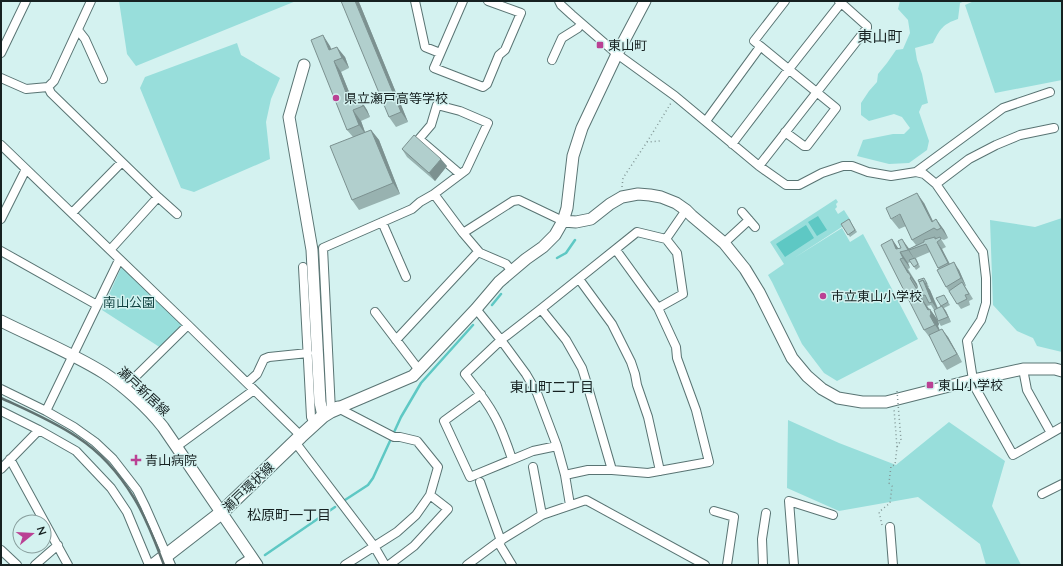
<svg xmlns="http://www.w3.org/2000/svg" width="1063" height="566" viewBox="0 0 1063 566" font-family="Lato,'Noto Sans JP',sans-serif">
  <rect width="100%" height="100%" fill="#d4f2f0"/>
  <path fill="#98dedb" d="M119,1H296L136,66L127,54Z
    M900,1H965L960,3L958,19C943,24 940,29 933,43L915,48L917,60L922,74L928,103L922,105L919,112L929,141L927,150L909,163L889,164L857,156L863,140L893,134H904L910,128L902,117L894,114L869,121L861,115V103L869,91L877,82L878,74L887,63L896,50L903,49L910,33L908,20L898,9Z
    M974,1H1062V80L995,93L965,5Z
    M237,43L241,55L280,78L271,99L266,122L270,159L194,192L181,188L140,88L145,77Z
    M836,199L838,202L836,204L837,207L835,209L838,214L844,210L851,221L794,258L842,228L850,242L863,234L870,247L918,339L837,381L824,373L802,344L772,282L768,275L784,264L770,242Z
    M1062,218V352L1037,346L1033,338L1017,331L993,305L990,220L1035,227Z
    M123,267L182,323L181,328L161,348L102,310L121,268Z
    M788,420L839,443L896,465L949,422L1005,461L992,506L1021,565H986L980,544L918,497L839,511L787,488Z"/>
  <path fill="#5ec8c4" d="M818,216L827,230L817,236L808,222Z
    M806,225L814,238L785,257L776,244Z"/>
  <g fill="none" stroke-linecap="round" stroke-linejoin="round">
    <path stroke="#5ec8c4" stroke-width="2.5" d="M557,258L566,253L575,240
      M492,305L501,294
      M345,500L368,485L373,478L401,417L421,383L473,325
      M265,555L335,507"/>
    <g stroke="#597473" stroke-width="10">
      <path id="street" d="M415,1L425,47L440,53
        M463,1L434,68L483,87L487,84L499,55L505,50L521,13L488,1
        M559,1L561,5L572,15L617,54L675,96L759,166L786,185H799L822,173L843,166H852L868,172L891,176L916,172L924,174L936,184L983,252L986,278V303L981,320L967,341L973,380L976,389L1013,455L1062,427
        M785,1L754,41L836,108L807,146H804L785,132
        M78,30L85,39L103,79
        M1,53L26,1
        M552,60L562,38L578,28L581,23
        M1,78L26,89L48,87L51,93L158,197L110,250
        M48,87L54,81L91,1
        M706,121L760,47
        M732,144L789,69L841,3
        M1,145L188,325L301,436
        M759,166L867,28V26L839,1
        M916,172L1003,108L1050,92
        M936,184L969,159L996,145L1020,135L1054,128
        M434,194L463,233L480,253L478,252L506,264L512,271
        M158,197L177,214
        M742,212L755,227
        M72,213L122,162
        M1,219L26,169
        M382,222L406,277
        M463,233L513,201L519,200L563,221
        M666,239L686,210
        M724,243L749,220
        M1,251L97,305
        M303,267L311,417L314,424
        M579,279L612,324L631,362L635,374L637,385L648,417L660,471
        M476,309L501,340L526,374L537,393L557,446L565,475L570,505
        M541,309L566,340L582,368L587,384L612,470
        M375,312L419,370
        M396,340L478,252
        M1023,369L1027,390L1051,433
        M247,383L257,374L264,359L269,357L308,353
        M124,388L188,325
        M1,389L46,411L74,427L95,442L113,459L137,490L145,506L171,565
        M481,394L444,421L470,477L533,451L557,446
        M338,408L394,437H400L417,441L438,467L430,495L416,515L397,532L345,565
        M1,411L39,430L76,451L111,488L127,512L149,565
        M46,411L119,260
        M331,411L323,248L412,209L420,202L434,194L466,170L488,123L460,111L437,105L431,125L419,139L460,174
        M295,442L374,546L385,565
        M176,447L254,390
        M10,459L68,565
        M512,459C507,444 502,429 494,415C486,400 475,387 465,374L501,340L541,309L637,232L666,239L677,253L683,294L658,308
        M533,467L542,515
        M1,469L39,430
        M565,475L588,470H612L648,473L709,462L696,410L677,358L676,347L658,308L616,250
        M480,482L501,541
        M1042,494L1062,484
        M714,511L734,517L727,565
        M890,527L893,565
        M498,542L512,565
        M1,550L17,565
        M35,565L58,545
        M240,565L252,557
        M389,565L414,546L448,509L430,495
        M467,565L498,542L542,515L586,500L705,565
        M763,565L762,539L766,513
        M794,565L789,501L833,515"/>
    </g>
    <g stroke="#597473" stroke-width="13">
      <path id="secondary" d="M304,65L289,117L312,250L320,402L323,416
        M563,221L576,222L591,219L610,204L622,197L638,194L650,195L661,197L676,203L686,210L692,216L724,243L745,269L759,292L792,358L807,376L822,389L838,398L862,402H886L973,380L1023,369H1055L1062,371
        M1,321C35,338 72,353 104,373C124,386 148,408 163,427L257,565
        M338,408L413,376L476,309L499,282L526,259L543,247L555,235L563,221L567,208L573,156L582,128L617,54L645,1"/>
    </g>
    <g stroke="#597473" stroke-width="15">
      <path id="primary" d="M154,565L221,513L301,436L323,416L331,411L338,408"/>
    </g>
    <path stroke="#839897" stroke-width="1.5" stroke-dasharray="1 3" stroke-linecap="butt" d="M647,142L671,103
      M622,187L623,178L647,142L660,141
      M882,525L879,512L890,503L892,486L889,483L891,466L895,465L897,447L894,409"/>
    <use href="#street" stroke="#fff" stroke-width="8"/>
    <use href="#secondary" stroke="#fff" stroke-width="11"/>
    <use href="#primary" stroke="#fff" stroke-width="13"/>
    <path stroke="#607271" stroke-width="2.5" d="M1,398C27,410 53,421 77,437C100,452 120,475 134,498C147,519 155,542 164,565"/>
    <path stroke="#839897" stroke-width="1.5" stroke-dasharray="1 3" stroke-linecap="butt" d="M897,391L901,440L897,447"/>
  </g>
  <path fill="#98b2b0" d="M359,2L408,122L396,127L389,117Z
    M330,46L331,49L345,57L349,68L341,72L353,102L360,99L367,110L370,117L361,121L365,132L371,130L379,140L400,194L359,210L352,200L353,137L347,130Z
    M402,149L447,166L435,181L407,157Z
    M924,203L933,221L936,219L944,230L948,238L944,240L941,239L946,247L942,249L950,264L959,270L966,286H965L973,299L969,301L970,305L961,309L946,287L939,270L930,252L916,258L920,267L916,270L911,262L908,263L910,268L908,269L917,284L918,288H917L920,292L923,291L926,281L929,287H928L930,290L938,308L941,306L944,295L950,305L944,308L951,322L941,326L938,321L934,310L931,305L927,306L937,319L939,324L938,326L939,330L948,337L962,362L947,370L942,362L931,339L924,330L892,239L898,248L909,249L916,245L912,240L906,226L899,229L891,219Z
    M849,219L857,232L850,237L841,224Z"/>
  <path fill="#7c9190" d="M355,1H358L359,2L408,122L401,112Z
    M323,35L330,46L336,61L329,50Z
    M337,47L345,57L349,68L342,58Z
    M334,61L341,72L356,109L350,103Z
    M360,99L367,110L370,117L363,106Z
    M353,110L361,121L366,135L359,125Z
    M371,130L379,140L400,194L393,183Z
    M441,159L447,166L435,181L429,173Z
    M917,193L924,203L937,230L932,222Z
    M936,219L944,230L948,238L941,228Z
    M892,239L908,263L910,268L896,249Z
    M902,239L910,250H909L915,260L908,250Z
    M937,242L942,249L953,271L948,263Z
    M900,259L917,284L918,288L908,273Z
    M954,262L959,270L966,286L961,278Z
    M910,278L917,288L922,295L919,293Z
    M923,280L930,290L939,312L932,302Z
    M920,296L931,312L930,309L937,319L939,324L938,326L942,335L935,325Z
    M942,306L946,311L951,322L948,317Z
    M942,329L948,337L962,362L957,354Z"/>
  <path fill="#b1cfcd" stroke="#7c9190" d="M341,1H355L401,112L389,117Z
    M323,35L329,50L337,47L342,58L334,61L350,103L360,99L363,106L353,110L359,125L347,130L311,40Z
    M371,130L393,183L352,200L330,146Z
    M414,135L441,159L429,173L402,149Z
    M917,193L932,222L936,219L941,228L937,230L934,228L912,240L900,214L891,219L886,208Z
    M849,219L855,230L848,235L841,224Z
    M935,237V239L940,237L941,239L937,242L948,263L938,268L926,244L909,250V249L924,242V240Z
    M892,239L896,249L901,248L898,241L902,239L908,250L900,252L903,258L900,259L908,273H909L911,277L910,278L919,293L923,291L919,282L923,280L932,302L929,303L925,295L920,296L928,310L930,309L931,314L930,316L935,325L924,330L881,245Z
    M915,258L918,264L914,267L909,260Z
    M954,262L961,278L946,287L937,270Z
    M924,278L927,284H926L923,280L919,282L918,280Z
    M962,282L969,294L965,295L967,299L957,304L949,291Z
    M944,295L948,302L941,306L936,298Z
    M942,306L948,317L938,321L934,310Z
    M942,329L957,354L942,362L929,335Z"/>
  <g fill="#ba4194" stroke="#d4f2f0" stroke-width="1.5">
    <rect x="596" y="41" width="8" height="8" rx="2"/>
    <circle cx="336" cy="98" r="4"/>
    <circle cx="823" cy="296" r="4"/>
    <rect x="926" y="381" width="8" height="8" rx="2"/>
    <path d="M134 454h4v4h4v4h-4v4h-4v-4h-4v-4h4z"/>
  </g>
  <g text-anchor="middle" dominant-baseline="central" stroke-width="3" stroke-linejoin="round" paint-order="stroke">
    <g font-size="13" fill="#162121" stroke="#d4f2f0" text-anchor="start">
      <text x="608" y="45">東山町</text>
      <text x="344" y="98">県立瀬戸高等学校</text>
      <text x="831" y="296">市立東山小学校</text>
      <text x="938" y="385">東山小学校</text>
      <text x="145" y="460">青山病院</text>
    </g>
    <g font-size="13" fill="#0d3f3e" stroke="#d4f2f0">
      <text x="129" y="302">南山公園</text>
    </g>
    <g font-size="13" fill="#162121" stroke="#d4f2f0">
      <text transform="translate(144 391) rotate(43)">瀬戸新居線</text>
      <text transform="translate(248 487) rotate(-44)">瀬戸環状線</text>
    </g>
    <g font-size="14" fill="#162121" stroke="#d4f2f0">
      <text x="552" y="386">東山町二丁目</text>
      <text x="289" y="514">松原町一丁目</text>
    </g>
    <g font-size="15" fill="#162121" stroke="#d4f2f0">
      <text x="880" y="36">東山町</text>
    </g>
  </g>
  <rect width="1063" height="566" fill="none" stroke="#162121" stroke-width="4"/>
  <g transform="translate(32 534) rotate(72)"><circle r="19" fill="#d4f2f0" stroke="#889e9d"/>
  <path d="M0-3L7 15L0 10L-7 15Z" fill="#ba4194"/>
  <text y="-6" font-size="11" font-weight="bold" text-anchor="middle" fill="#162121">N</text>
  </g>
</svg>
